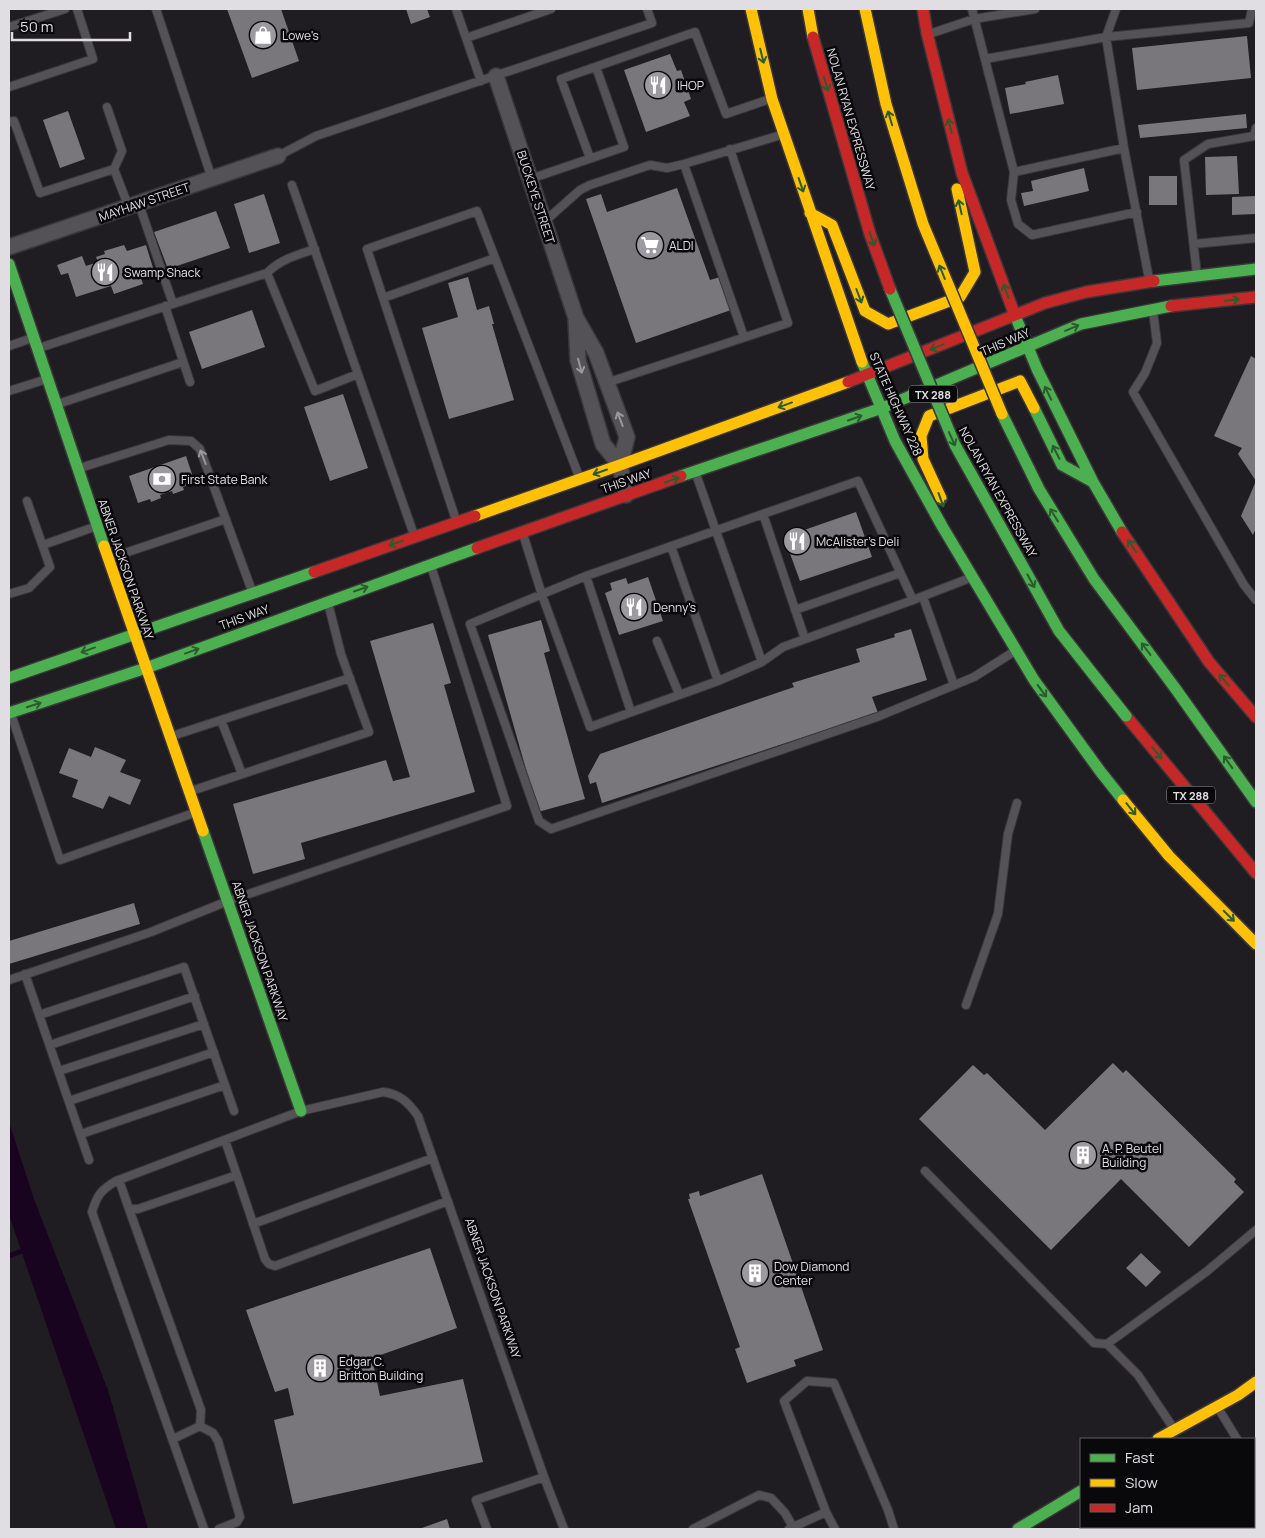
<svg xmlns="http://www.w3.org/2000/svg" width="1265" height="1538" viewBox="0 0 1265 1538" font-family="Manrope,sans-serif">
  <rect width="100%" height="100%" fill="#201d22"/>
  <path fill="#190420" d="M9,1122L34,1199L108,1390L148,1529H116L9,1215Z"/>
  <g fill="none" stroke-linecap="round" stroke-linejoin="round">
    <path stroke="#190420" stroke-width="5" d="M9,1256L27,1249"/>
  </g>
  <path fill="#79777b" d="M227,9H281L299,61L252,78Z
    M406,9H427L430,17L411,24Z
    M1247,36L1251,78L1137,90L1132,48Z
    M670,54L677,71L681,70L691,99L684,102L690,116L646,132L624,70Z
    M1058,75L1064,104L1010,114L1005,88L1026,84L1025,82Z
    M68,111L85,159L60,168L43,120Z
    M1246,114L1247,128L1140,138L1138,125Z
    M1237,156L1239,194L1206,195L1205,157Z
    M1084,168L1089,191L1024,206L1021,193L1033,191L1031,181Z
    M1149,176H1177V205H1149Z
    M677,188L710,280L720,277L731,310L636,343L586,199L601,194L607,212Z
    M264,194L280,243L249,253L234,204Z
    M1256,196V214L1232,215V197Z
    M216,211L230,248L168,269L154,232Z
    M124,245L127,251L146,245L154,271L140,275L143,284L114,294L111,286L76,297L68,273L61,275L57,265L82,256L86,266L98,262L96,257L105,254L104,251Z
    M468,277L477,310L489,306L494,324H492L514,400L449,419L422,328L458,317L448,283Z
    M252,310L265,347L202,369L189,332Z
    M1251,356L1256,359V528L1253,535L1241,516L1256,481L1238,454L1242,448L1214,436Z
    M343,394L368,468L330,481L304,407Z
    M186,456L195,483L183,487L184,490L173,494L172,491L160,495L161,498L151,502L150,499L138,503L129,476Z
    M856,512L872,557L800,581L784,537Z
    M648,577L663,621L619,635L605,593L612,590L610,583L626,578L628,584Z
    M541,620L550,651L544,653L585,799L538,812L488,635Z
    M433,623L451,683L444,685L475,792L301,843L305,859L253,874L233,804L386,760L393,781L410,777L370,641Z
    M911,629L927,680L872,697L878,713L602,803L596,782L590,784L588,776L600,754L794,687L792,683L860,662L856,649L895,637L894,634Z
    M95,747L126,760L120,772L141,780L130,805L109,796L103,809L72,797L78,780L59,773L69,748L91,757Z
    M134,903L140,924L9,964V941Z
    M1113,1063L1123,1073L1126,1070L1236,1179L1234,1182L1244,1192L1189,1247L1121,1179L1051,1250L919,1119L973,1065L984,1075L987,1073L1045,1130Z
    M762,1174L823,1350L794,1360L796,1366L747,1383L735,1349L740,1347L688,1199H690L689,1194L699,1191L700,1196Z
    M430,1248L457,1328L372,1358L380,1396L463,1379L483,1462L293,1504L274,1420L294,1415L288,1388L275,1392L246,1310Z
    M1141,1253L1161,1272L1146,1287L1126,1268Z
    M447,1519L450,1529H419Z
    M1254,1523L1256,1529H1166L1170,1527H1254Z"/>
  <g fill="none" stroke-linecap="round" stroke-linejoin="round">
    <g stroke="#39373a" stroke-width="10">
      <path id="lane" d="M156,9L212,179
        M456,9L481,81
        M972,9L1014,172
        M1116,9L1106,37L1124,148
        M9,27L65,9
        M929,34L974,19L1035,9
        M466,38L551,9
        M985,59L1106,37L1249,23L1252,9
        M9,87L93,59L77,9
        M9,122L14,121L40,193L114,169L122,151L107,107
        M278,156L316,136L652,23L647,9
        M590,158L561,79L695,32L726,114L770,99
        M684,164L744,337
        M114,169L129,208
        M530,179L624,147L596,67
        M292,185L414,535
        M139,204L173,304
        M1137,212L1032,235L1018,224L1011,200L1014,172L1124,148L1149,279
        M544,222L580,190L590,185L650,165L667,168L684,164L781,135
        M1194,244L1256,238
        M267,273L315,391L358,374
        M1197,275L1184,160L1208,144L1254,136L1256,128
        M383,298L495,258
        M165,306L190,382
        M1153,311L1157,343L1145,373L1133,392L1244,585L1256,600
        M9,346L32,338
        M39,348L267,273C281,259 297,255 315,249
        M606,383L788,323L730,149
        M9,391L47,379
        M58,404L183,362
        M80,468L169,440L191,441L200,449L252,591
        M696,474L762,662
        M763,514L858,481L913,600
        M456,520L367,249L477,211L580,479
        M523,534L542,595L590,727L718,681L762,662L783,647L913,600L970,578
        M43,545L97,526
        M671,546L718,681
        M110,558L226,519
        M586,576L631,712
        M9,594L29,588L50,567L27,501
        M923,597L954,685
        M795,610L900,573
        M805,639L763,514L586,576L470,624L539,821L551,829L877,717L974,677L1015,651
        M657,641L679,694
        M11,714L60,860L194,813
        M221,720L242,774
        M172,736L350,678
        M191,791L369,732L341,654L328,603
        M25,974L89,1160
        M9,980L151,932L228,901L507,806L431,566
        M966,1005L998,914L1008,834L1017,803
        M39,1015L184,967L234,1111
        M50,1045L195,996
        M59,1071L204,1024
        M69,1101L214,1052
        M81,1134L225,1085
        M225,1140L265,1259L269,1264L275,1266L448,1201
        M925,1171L1094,1343L1107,1344L1206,1272L1256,1230
        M119,1180L129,1209H138L237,1175
        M129,1209L201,1410L200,1426L173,1439
        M253,1224L433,1158
        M1107,1344L1138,1375L1174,1429
        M1218,1408L1237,1439
        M200,1426L213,1433L218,1441L240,1517L237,1522L219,1529
        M1254,1465L1256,1469
        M204,1529L92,1212C97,1195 101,1190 116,1181L301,1111L383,1092C400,1094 408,1102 418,1116L544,1477L564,1529
        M487,1529L476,1500L544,1477
        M693,1529L759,1495L771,1498L785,1513L793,1527
        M789,1529L826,1512
        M835,1529L826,1512L784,1401L807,1381L834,1383L888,1510L894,1529
        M1115,1529L1119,1527"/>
    </g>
    <g stroke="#39373a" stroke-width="18">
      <path id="street" d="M496,76L576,318L596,353L627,437L620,465L626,495
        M9,247L278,156
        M576,321L578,360L603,444L620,465"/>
    </g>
    <g stroke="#39373a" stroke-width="14">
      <path id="fast" d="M9,264L104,546
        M1154,281L1256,269
        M1014,313L1037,369L1093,482L1122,532
        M862,362L895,441L942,526L1034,680L1100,771L1123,800
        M1034,408L1062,465L1093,482
        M681,476L882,408L1081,324L1171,306
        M9,678L314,572
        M1175,688L1256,802
        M9,713L146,668L477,548
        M203,831L301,1111
        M1018,1529L1081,1491"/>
    </g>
    <g stroke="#39373a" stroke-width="14">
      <path id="slow" d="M751,9L772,99L862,362
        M808,9L813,37
        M810,213L832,225L865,311L888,324L960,297L975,272L957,189
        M941,498L923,459L921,436L929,416L1020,381L1034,408
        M475,516L620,465L848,382
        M104,546L203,831
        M1123,800L1169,856L1256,944
        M1158,1439L1238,1395L1256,1382"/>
    </g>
    <g stroke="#39373a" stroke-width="14">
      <path id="jam" d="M923,9L927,33L962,173L1014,313
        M1171,306L1256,297
        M848,382L1045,303L1086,292L1154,281
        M1122,532L1209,662L1256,717
        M477,548L681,476
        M314,572L475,516
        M1126,716L1256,873"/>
    </g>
    <use href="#lane" stroke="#555257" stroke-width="8"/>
    <use href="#street" stroke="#555257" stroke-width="15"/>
    <use href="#fast" stroke="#4caf50" stroke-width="11"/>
    <use href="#slow" stroke="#ffc107" stroke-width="11"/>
    <use href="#jam" stroke="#c62828" stroke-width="11"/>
    <g stroke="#39373a" stroke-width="14" stroke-linecap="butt">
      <path id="fast-bridge" d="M890,289L955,445L1059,631L1126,716
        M1002,414L1039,489L1094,579L1175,688"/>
    </g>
    <g stroke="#39373a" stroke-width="14" stroke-linecap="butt">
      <path id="slow-bridge" d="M865,9L886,104L923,224L1002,414"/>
    </g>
    <g stroke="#39373a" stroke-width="14" stroke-linecap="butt">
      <path id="jam-bridge" d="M813,37L870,234L890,289"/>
    </g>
    <use href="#fast-bridge" stroke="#4caf50" stroke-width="11"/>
    <use href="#slow-bridge" stroke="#ffc107" stroke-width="11"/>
    <use href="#jam-bridge" stroke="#c62828" stroke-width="11"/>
  </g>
  <defs><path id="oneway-shaft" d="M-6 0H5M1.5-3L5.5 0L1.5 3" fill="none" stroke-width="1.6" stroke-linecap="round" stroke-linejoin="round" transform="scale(1.25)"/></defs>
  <g stroke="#2a5c2d">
    <use href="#oneway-shaft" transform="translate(762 56) rotate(76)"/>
    <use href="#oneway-shaft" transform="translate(826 84) rotate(74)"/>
    <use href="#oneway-shaft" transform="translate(890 118) rotate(-107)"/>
    <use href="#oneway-shaft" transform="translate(950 126) rotate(-104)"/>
    <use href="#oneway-shaft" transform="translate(801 185) rotate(71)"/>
    <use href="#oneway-shaft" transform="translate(960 207) rotate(-103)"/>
    <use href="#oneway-shaft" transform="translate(872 239) rotate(70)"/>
    <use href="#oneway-shaft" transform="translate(942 272) rotate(-112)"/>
    <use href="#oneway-shaft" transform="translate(1006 291) rotate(-110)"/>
    <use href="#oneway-shaft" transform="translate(859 296) rotate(69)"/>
    <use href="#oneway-shaft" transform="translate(1232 300) rotate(-6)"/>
    <use href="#oneway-shaft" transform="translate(1072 328) rotate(-23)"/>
    <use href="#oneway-shaft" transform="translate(937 347) rotate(158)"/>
    <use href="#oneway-shaft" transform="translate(1048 393) rotate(-116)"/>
    <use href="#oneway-shaft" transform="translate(785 405) rotate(160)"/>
    <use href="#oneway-shaft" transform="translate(855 418) rotate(-19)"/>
    <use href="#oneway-shaft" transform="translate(952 439) rotate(66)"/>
    <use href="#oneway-shaft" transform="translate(1056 452) rotate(-117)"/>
    <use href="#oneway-shaft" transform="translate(600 472) rotate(161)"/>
    <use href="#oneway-shaft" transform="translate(672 480) rotate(-19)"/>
    <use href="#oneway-shaft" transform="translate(941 500) rotate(70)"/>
    <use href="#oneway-shaft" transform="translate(1054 515) rotate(-122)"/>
    <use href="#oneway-shaft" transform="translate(396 543) rotate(161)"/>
    <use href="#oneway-shaft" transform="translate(1132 546) rotate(-124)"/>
    <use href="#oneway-shaft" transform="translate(1031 581) rotate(61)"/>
    <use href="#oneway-shaft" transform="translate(361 589) rotate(-19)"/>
    <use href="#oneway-shaft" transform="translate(1146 649) rotate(-127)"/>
    <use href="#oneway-shaft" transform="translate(88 650) rotate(160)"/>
    <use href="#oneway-shaft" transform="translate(192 651) rotate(-20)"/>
    <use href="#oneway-shaft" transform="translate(1224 680) rotate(-131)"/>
    <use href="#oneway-shaft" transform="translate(1042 691) rotate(54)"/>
    <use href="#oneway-shaft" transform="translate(34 705) rotate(-18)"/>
    <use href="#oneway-shaft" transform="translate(1157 753) rotate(50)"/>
    <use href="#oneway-shaft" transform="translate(1228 762) rotate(-125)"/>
    <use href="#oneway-shaft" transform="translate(1131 809) rotate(51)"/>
    <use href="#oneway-shaft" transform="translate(1229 916) rotate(45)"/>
  </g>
  <g stroke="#9b989d">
    <use href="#oneway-shaft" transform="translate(580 366) rotate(75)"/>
    <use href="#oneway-shaft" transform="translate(620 419) rotate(-111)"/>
    <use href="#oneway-shaft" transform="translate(203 457) rotate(-111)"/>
  </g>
  <defs>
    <g id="shop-disc" transform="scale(1.4375)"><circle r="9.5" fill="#9d9a9f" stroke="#09080a"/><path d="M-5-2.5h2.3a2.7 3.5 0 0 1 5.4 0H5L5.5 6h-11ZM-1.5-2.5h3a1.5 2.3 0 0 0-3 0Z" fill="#fff"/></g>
    <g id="restaurant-disc" transform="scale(1.4375)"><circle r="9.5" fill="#9d9a9f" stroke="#09080a"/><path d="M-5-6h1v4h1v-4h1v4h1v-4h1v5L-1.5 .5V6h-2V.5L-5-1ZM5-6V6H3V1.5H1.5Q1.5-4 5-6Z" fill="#fff"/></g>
    <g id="supermarket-disc" transform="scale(1.4375)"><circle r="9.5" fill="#9d9a9f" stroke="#09080a"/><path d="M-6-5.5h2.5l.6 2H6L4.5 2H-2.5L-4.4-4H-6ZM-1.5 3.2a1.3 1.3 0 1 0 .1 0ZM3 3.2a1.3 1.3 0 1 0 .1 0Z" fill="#fff"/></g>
    <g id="bank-disc" transform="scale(1.4375)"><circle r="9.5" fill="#9d9a9f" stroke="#09080a"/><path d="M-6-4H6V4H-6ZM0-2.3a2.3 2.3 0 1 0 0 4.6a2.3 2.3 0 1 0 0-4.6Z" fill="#fff"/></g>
    <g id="building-disc" transform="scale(1.4375)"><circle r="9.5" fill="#9d9a9f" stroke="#09080a"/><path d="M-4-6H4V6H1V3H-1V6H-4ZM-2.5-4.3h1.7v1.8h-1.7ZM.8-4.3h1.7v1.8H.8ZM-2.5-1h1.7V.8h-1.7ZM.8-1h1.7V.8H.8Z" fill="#fff"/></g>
  </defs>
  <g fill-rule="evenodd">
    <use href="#shop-disc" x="263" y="35"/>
    <use href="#restaurant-disc" x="658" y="85"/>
    <use href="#supermarket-disc" x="650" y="245"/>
    <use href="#restaurant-disc" x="105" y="272"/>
    <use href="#bank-disc" x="162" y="479"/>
    <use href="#restaurant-disc" x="797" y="541"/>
    <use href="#restaurant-disc" x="634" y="607"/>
    <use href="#building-disc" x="1083" y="1155"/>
    <use href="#building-disc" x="755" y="1273"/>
    <use href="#building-disc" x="320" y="1368"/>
  </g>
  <g text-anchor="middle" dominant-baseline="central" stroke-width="5" stroke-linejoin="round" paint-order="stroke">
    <g fill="#09080a" stroke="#a09ea2" stroke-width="1">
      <rect x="909" y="385.5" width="48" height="17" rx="4"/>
      <rect x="1167" y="786.5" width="48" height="17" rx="4"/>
    </g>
    <g font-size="11" font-weight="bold" fill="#e1dee3">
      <text x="933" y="394">TX 288</text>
      <text x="1191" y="795">TX 288</text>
    </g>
    <g font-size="12" fill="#e1dee3" stroke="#09080a" text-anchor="start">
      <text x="282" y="35">Lowe's</text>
      <text x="677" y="85">IHOP</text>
      <text x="669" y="245">ALDI</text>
      <text x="124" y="272">Swamp Shack</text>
      <text x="181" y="479">First State Bank</text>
      <text x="816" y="541">McAlister's Deli</text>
      <text x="653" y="607">Denny's</text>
      <text x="1102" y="1148">A. P. Beutel<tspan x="1102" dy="14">Building</tspan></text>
      <text x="774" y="1266">Dow Diamond<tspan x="774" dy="14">Center</tspan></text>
      <text x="339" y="1361">Edgar C.<tspan x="339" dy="14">Britton Building</tspan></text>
    </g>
    <g font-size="12" fill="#e1dee3" stroke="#09080a">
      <text transform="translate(851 119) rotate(74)">NOLAN RYAN EXPRESSWAY</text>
      <text transform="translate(536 197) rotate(72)">BUCKEYE STREET</text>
      <text transform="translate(144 202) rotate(-19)">MAYHAW STREET</text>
      <text transform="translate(1005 342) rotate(-23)">THIS WAY</text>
      <text transform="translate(896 404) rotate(66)">STATE HIGHWAY 228</text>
      <text transform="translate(626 481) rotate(-19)">THIS WAY</text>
      <text transform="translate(998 492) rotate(61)">NOLAN RYAN EXPRESSWAY</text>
      <text transform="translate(126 569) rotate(71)">ABNER JACKSON PARKWAY</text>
      <text transform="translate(244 617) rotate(-20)">THIS WAY</text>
      <text transform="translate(260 951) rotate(71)">ABNER JACKSON PARKWAY</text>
      <text transform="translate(493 1288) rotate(71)">ABNER JACKSON PARKWAY</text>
    </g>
  </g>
  <rect width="1265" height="1538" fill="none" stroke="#e1dee3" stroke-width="20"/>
  <rect x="1080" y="1438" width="175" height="90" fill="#09080a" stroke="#5f5e61"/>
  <rect x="1090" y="1454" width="25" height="8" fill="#4caf50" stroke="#5f5e61"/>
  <text x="1125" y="1463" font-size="15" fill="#e1dee3">Fast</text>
  <rect x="1090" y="1479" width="25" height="8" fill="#ffc107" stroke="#5f5e61"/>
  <text x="1125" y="1488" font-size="15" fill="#e1dee3">Slow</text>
  <rect x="1090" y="1504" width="25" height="8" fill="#c62828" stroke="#5f5e61"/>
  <text x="1125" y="1513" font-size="15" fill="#e1dee3">Jam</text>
  <path d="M12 32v8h118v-8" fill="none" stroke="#e1dee3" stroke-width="2.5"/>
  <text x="20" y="32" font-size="15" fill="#e1dee3" stroke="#09080a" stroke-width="4" paint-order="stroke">50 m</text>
</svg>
